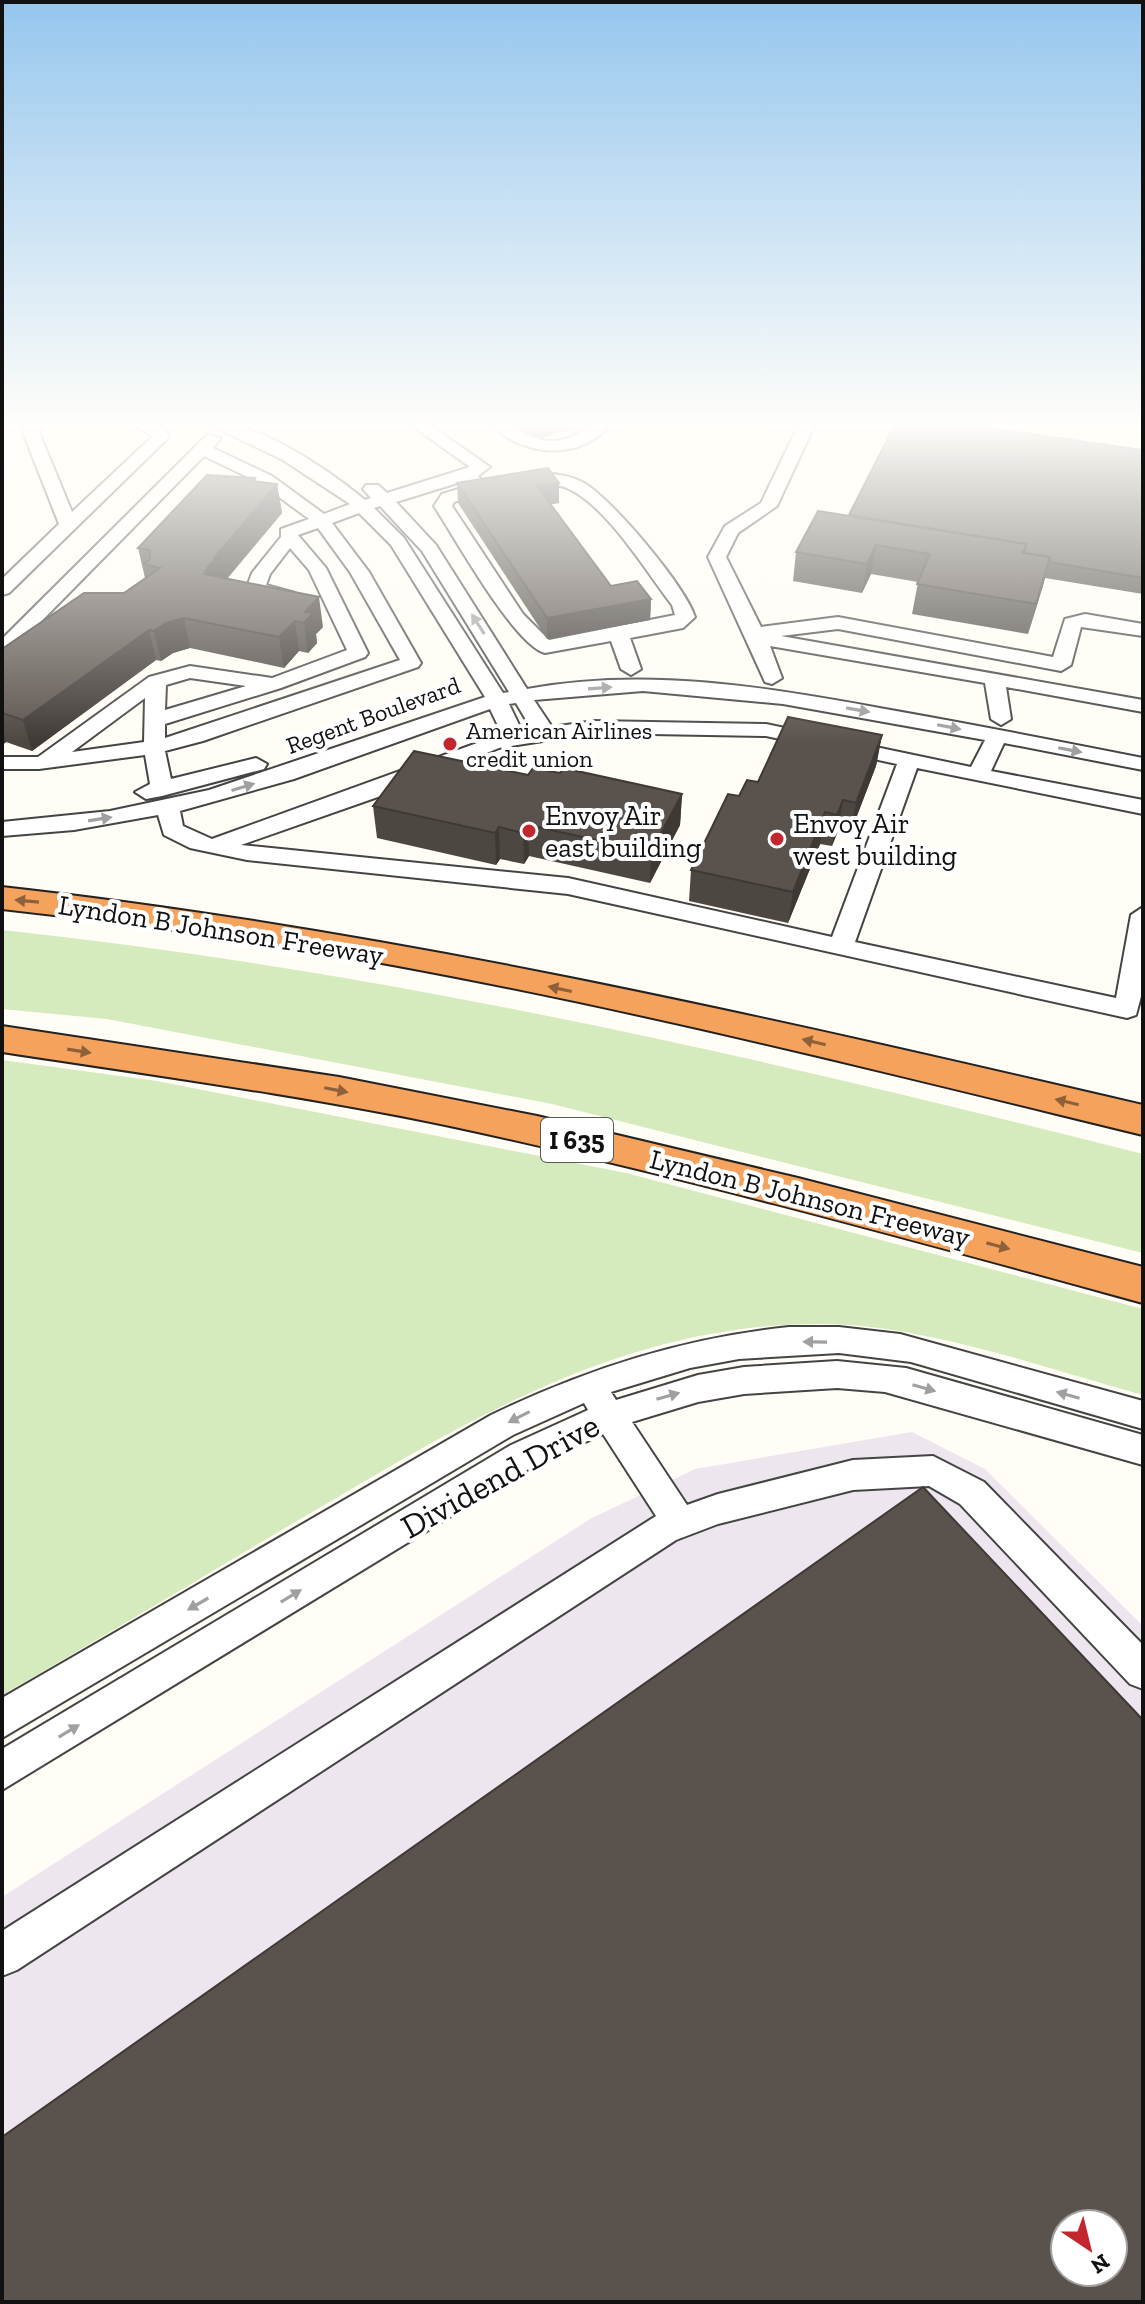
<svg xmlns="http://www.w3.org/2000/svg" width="1145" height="2304" viewBox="0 0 1145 2304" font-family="'Zilla Slab',serif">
  <rect width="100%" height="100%" fill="#fffdf5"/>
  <path fill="#eee6ef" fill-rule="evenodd" d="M912,1432L985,1469L1143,1626V2302H2V1897L590,1519L695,1469ZM1065,2224H1113V2272H1065Z"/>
  <path fill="#d5ebbd" d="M2,930C387,971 768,1059 1143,1154V1253L552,1104L107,1019L2,1009Z
    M2,1060L157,1081L626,1173L1143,1309V1395C1044,1368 923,1324 821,1324C622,1323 463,1423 297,1521C199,1579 101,1638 2,1695Z"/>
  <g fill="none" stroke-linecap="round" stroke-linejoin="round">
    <g stroke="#444" stroke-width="4">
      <path id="minor" d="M28,422H44L38,430L72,512L153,436L127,422H148L166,430L169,437L9,593L2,595V579L59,524L22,430Z
        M204,422C255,419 326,468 365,500L371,498L363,489L366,485H378L387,493L470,467L407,422H425L490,467L478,476L489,488L486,492L454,502L452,506L523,614L549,640L675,615L672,605C645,570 607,506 567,488C550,480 524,492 512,481C519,475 527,475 535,474C552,473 570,475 584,483C613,500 685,586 695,617L683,628L630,638L641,669L631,675L621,669L611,641L545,653C514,645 454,536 434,506L442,494L468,486L464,481L396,502L436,545L527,689C646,667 767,687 885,709C971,724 1057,741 1143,758V770L1004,743L991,771L1143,800V814L917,768L855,942L1116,998L1131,915L1143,907V989L1136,1015L1127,1018L568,894L247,860L190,848L164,835L158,815L74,830L2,836V822L110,811L209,790L485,697L391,545L359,513L332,523L369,572L421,663L418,667L203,741L165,751L171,779L256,758L267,764L264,769L162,796L146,799L135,792L150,784L145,755L39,769H2V757H38L149,677L190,666L272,678L347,650L309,570L290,548L270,574L266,585L295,593V601L258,597L247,587L252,573L281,537V529L309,519L260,483L204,456L9,654L2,656V639L207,435L221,438L213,448L272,476L324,514L350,504L283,460ZM380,506L422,551L509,692L503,693L404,538L374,508ZM318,528L350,572L400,660L165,738V724L281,688L365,657L368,653L326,568L298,535ZM190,678L246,686L165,710L166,685ZM643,691L783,704L985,740L971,767L766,724L594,721L552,727L534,700ZM145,698L144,742L72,752ZM516,703L532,730L522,731L509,704ZM490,709L502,734L212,839L183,826L180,811L294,779ZM594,733L766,736L897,764L832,937L568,878L241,845L392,792L499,748Z
        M488,422C515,420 526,442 553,441C577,440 590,421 612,422C582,463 520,457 488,422Z
        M800,422H816L777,506L738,533L726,557L761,627L838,617L1053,657L1065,619L1085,614L1143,624V636L1081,627L1071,665L1061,671L838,629L781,636L1143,700V712L1006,687L1011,719L1001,725L991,719L985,683L770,646L782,678L772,684L765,682L708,557L725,526L761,503Z
        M789,1327H839L900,1334L1143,1401V1429L911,1362L839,1353L739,1359L690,1368L611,1392L616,1400L698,1375L744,1367L837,1361L906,1368L1143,1435V1465L885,1392L837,1388L744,1394L698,1402L632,1422L687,1505L718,1494L853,1460L933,1456L984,1482L1143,1645V1689L1130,1684L960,1504L929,1486L853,1490L718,1524L676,1540L17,1970L2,1976V1931L656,1516L603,1434L535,1465L2,1790V1749L511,1445L588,1410L584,1403L513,1435L2,1738V1698L491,1415C587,1369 683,1338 789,1327Z"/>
    </g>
    <g stroke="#222" stroke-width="4">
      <path id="highway" d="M2,887C390,930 764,1017 1143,1105V1135C860,1066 577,994 289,947C194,931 98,920 2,909Z
        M2,1026L339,1077L537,1116L798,1178L1143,1267V1303C913,1240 683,1176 450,1126C302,1095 152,1075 2,1052Z"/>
    </g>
    <use href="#minor" fill="#fff" fill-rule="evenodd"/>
    <use href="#highway" fill="#f5a25d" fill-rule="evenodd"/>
  </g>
  <path fill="#4d4742" d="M511,422H594L538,439Z
    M957,422H993L991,427Z
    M1143,450V594L1045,578L1028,634L912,614L918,582L871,574L862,593L793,581L796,552L849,515Z
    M255,478L256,482L277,484L282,513L227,579L323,627L316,634L317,643L308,653L299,651L284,668L190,648L173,653L161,661L156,660L32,751L6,742L2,745V649L124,593L146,578H145L138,548Z
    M457,483H559V503L551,504L611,586L651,599L650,620L547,639L458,503Z
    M882,735L876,766L850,834L838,831L832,846L820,844L788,923L689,901L691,870L739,796L758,782Z
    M560,773L682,794L680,825L650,883L529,856L524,864L500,859L496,865L377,838L373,806Z"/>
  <path fill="#3f3936" d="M537,422H594L538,439Z
    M255,478L260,505L277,484L282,513L223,583L204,574L209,565L214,558L252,481Z
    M559,483V503L538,506L537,486Z
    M876,545L871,574L862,593L867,564Z
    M1050,557L1043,586L1028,634L1036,604Z
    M319,597L323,627L316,634L317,643L308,653L304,623L305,612Z
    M651,599L650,620L547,639V618Z
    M184,618L190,648L173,653L161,661L154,631L166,623Z
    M295,621L299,651L284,668L279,637Z
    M149,630L156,660L32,751L23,720Z
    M2,728L6,742L2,745Z
    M882,735L876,766L850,834L856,803Z
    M682,794L680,825L650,883L651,852Z
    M843,800L838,831L832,846L837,815Z
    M825,812L820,844L788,923L793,892Z
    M528,825L529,856L524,864L523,833Z
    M499,827L500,859L496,865L495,833Z"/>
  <path fill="#5a524d" stroke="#3f3936" stroke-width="2" fill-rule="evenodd" d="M896,422H948L1143,450V578L1049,562L1050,557L1024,553L1026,544L849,515Z
    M548,468L559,483L537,486L611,586L637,581L651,599L547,618L457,483Z
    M207,475L255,478L252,481L277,484L214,558H218L209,565L204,574L319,597L305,612L313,613L304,623L295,621L279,637L184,618L166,623L154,631L149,630L23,720L2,713V649L84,593H124L160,568L144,564L150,559V550L138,548Z
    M818,511L1026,544L1023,553L1050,557L1036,604L917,584L930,554L876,545L867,564L796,552Z
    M788,717L882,735L856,803L843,800L837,815L825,812L793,892L691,870L728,794L739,796L747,780L758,782Z
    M414,751L528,775L533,768L560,773L563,768L682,794L651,852L528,825L523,833L499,827L495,833L373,806Z
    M923,1487L1143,1720V2302H2V2137ZM1065,2224H1113V2272H1065Z"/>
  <defs><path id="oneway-solid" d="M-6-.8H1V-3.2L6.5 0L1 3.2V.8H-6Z" transform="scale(2)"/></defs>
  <g fill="#a0a0a0">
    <use href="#oneway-solid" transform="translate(478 624) rotate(-122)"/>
    <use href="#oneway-solid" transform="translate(600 688) rotate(-4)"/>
    <use href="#oneway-solid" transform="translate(858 710) rotate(10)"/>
    <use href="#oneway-solid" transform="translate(949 727) rotate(11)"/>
    <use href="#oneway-solid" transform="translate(1070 750) rotate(11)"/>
    <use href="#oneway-solid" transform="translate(243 787) rotate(-17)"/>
    <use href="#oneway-solid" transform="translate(100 819) rotate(-9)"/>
    <use href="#oneway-solid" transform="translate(815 1342) rotate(-179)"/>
    <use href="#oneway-solid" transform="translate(924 1388) rotate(16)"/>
    <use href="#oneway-solid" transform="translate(1068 1395) rotate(-164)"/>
    <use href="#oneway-solid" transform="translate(668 1396) rotate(-16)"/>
    <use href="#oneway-solid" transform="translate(519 1417) rotate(153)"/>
    <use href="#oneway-solid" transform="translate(291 1596) rotate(-31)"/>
    <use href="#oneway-solid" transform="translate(198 1604) rotate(150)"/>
    <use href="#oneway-solid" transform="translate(69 1731) rotate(-31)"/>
  </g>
  <g fill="#8e613b">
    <use href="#oneway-solid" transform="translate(27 901) rotate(-175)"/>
    <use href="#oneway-solid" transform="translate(560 989) rotate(-168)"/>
    <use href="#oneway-solid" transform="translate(814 1042) rotate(-167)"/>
    <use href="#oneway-solid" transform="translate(79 1051) rotate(9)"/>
    <use href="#oneway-solid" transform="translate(336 1090) rotate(11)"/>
    <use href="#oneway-solid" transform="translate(1067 1102) rotate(-167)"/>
    <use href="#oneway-solid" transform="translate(998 1246) rotate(15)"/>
  </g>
  <linearGradient id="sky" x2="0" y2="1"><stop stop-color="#95c6ee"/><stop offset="0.57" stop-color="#fffefa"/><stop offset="1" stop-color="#fffefa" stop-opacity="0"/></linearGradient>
  <rect width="1145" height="744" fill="url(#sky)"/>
  <g fill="#c4262e" stroke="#fff" stroke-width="3">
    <circle cx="450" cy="744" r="8"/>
    <circle cx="529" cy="831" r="8"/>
    <circle cx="777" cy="839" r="8"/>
  </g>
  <g text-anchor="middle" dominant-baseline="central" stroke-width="8" stroke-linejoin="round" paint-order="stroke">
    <g font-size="24" fill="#111" stroke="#fff">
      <text transform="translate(373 715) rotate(-20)">Regent Boulevard</text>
    </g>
    <g font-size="24" fill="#111" stroke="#fff" text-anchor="start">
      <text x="466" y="730">American Airlines<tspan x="466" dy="28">credit union</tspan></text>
    </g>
    <rect fill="#fff" stroke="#585858" stroke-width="2" x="541" y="1118" width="72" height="44" rx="6"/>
    <g font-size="26" font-weight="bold" fill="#111">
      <text x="577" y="1140">I 635</text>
    </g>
    <g font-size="28" fill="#111" stroke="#fff" text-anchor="start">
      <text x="545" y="815">Envoy Air<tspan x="545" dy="32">east building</tspan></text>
      <text x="793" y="823">Envoy Air<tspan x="793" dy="32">west building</tspan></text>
    </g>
    <g font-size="28" fill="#111" stroke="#fff">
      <text transform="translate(221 930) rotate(9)">Lyndon B Johnson Freeway</text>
      <text transform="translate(810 1198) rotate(14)">Lyndon B Johnson Freeway</text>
    </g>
    <g font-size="34" fill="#111" stroke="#fff">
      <text transform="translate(500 1476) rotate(-29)">Dividend Drive</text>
    </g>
  </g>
  <rect width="1145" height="2304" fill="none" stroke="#111111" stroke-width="8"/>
  <g transform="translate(1089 2248) rotate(145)"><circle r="38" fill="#ffffff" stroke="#a0a0a0" stroke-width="2"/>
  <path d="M0-6L14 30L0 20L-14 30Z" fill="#c4262e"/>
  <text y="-12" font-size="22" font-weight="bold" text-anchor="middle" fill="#111111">N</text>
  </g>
</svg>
